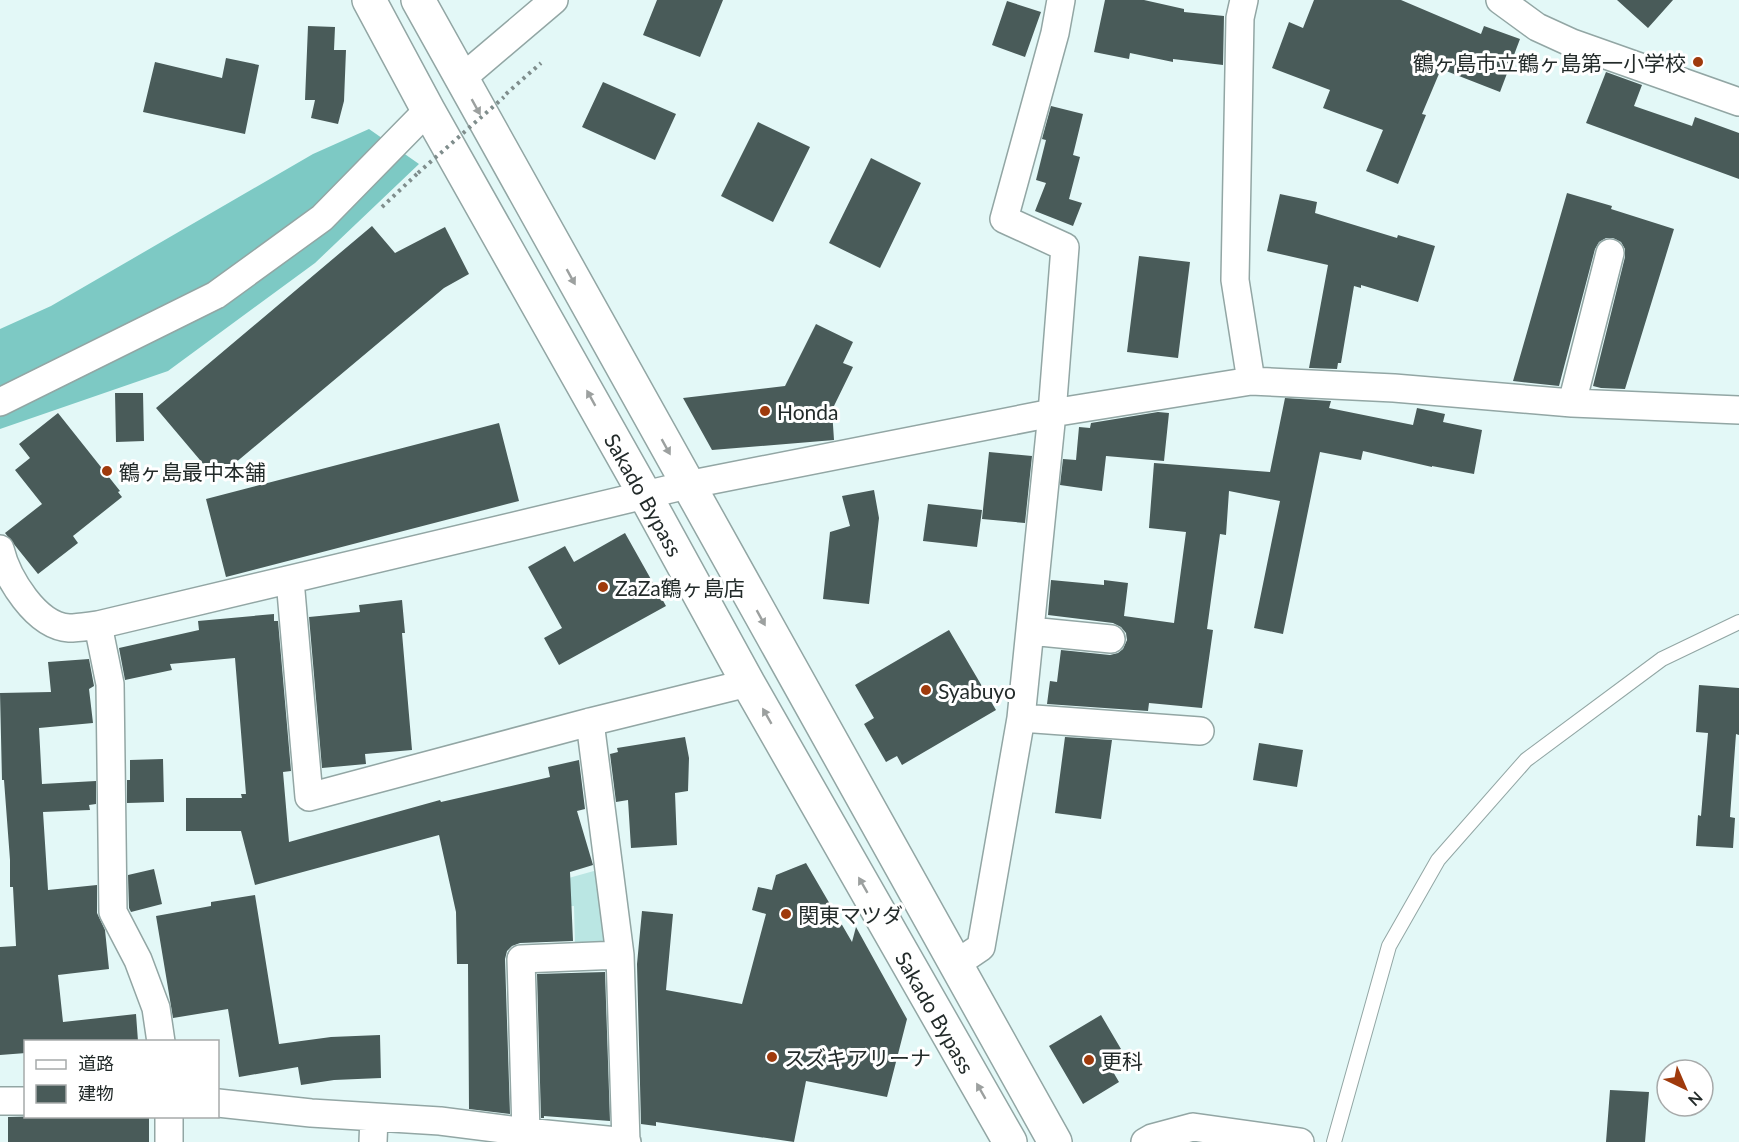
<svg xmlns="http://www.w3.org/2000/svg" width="1739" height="1142" viewBox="0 0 1739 1142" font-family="Lato,'Noto Sans JP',sans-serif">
  <rect width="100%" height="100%" fill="#e3f8f7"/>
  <path fill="#bae6e3" d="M601,869L608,936L600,944L575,945L574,906L541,908L540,886Z"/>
  <path fill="#7dc9c4" d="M369,129L419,164L315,263L168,371L0,429V329L51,306L313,154Z"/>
  <path fill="#495b59" d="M657,0H723L700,57L643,35Z
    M1105,0H1144L1184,9V12L1224,16L1223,65L1173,59V62L1130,53L1129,59L1094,52Z
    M1314,0H1401L1481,34L1484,26L1520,39L1500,92L1441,69L1422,114L1426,115L1398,184L1366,171L1383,130L1323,108L1330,90L1272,68L1289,22L1303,28Z
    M1617,0H1673L1648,28Z
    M1007,1L1041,12L1025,57L992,45Z
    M308,26L335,27L334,50H346L344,101L338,124L311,118L315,100H305Z
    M226,58L259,65L245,134L143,112L155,62L222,78Z
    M1606,72L1642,85L1634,106L1692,126L1695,117L1739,133V179L1586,123Z
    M603,82L676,114L655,160L582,127Z
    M1051,106L1083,114L1073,155L1080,157L1069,199L1082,203L1073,226L1035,211L1046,183L1036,180L1046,140L1042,139Z
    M758,122L810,147L773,222L721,196Z
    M871,158L921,183L880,268L829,243Z
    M1567,193L1612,206L1611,209L1674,229L1625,389L1601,388L1593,386L1625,257V249L1621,242L1613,238H1606L1599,242L1595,249L1559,386L1513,381Z
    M1280,194L1317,202L1315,213L1397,238L1398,235L1435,246L1418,302L1361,285V288L1354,286L1341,363H1338L1337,369L1309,368L1328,265L1267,251Z
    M372,226L395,253L445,227L469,274L444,288L216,479L156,408Z
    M1139,256L1190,262L1178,358L1127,352Z
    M816,324L853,342L843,363L853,367L832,410L834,440L712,450L683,398L785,386Z
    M115,393H143L144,441L116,442Z
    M1285,398L1331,401L1329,408L1413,425L1417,408L1445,414L1443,422L1482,430L1474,474L1432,466V467L1363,451L1361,460L1320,452L1283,634L1254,628L1280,501L1229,491L1226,535L1220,534L1207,629L1213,630L1202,708L1149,703L1148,711L1047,704L1050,681L1057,682L1061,650L1110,655L1118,653L1123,649L1127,640L1126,633L1121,627L1113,623L1048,615L1051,580L1104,585V580L1128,583L1124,616L1174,623L1186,532L1149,528L1154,463L1270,472Z
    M1158,412L1169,413L1164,461L1106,456L1102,491L1060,485L1063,459L1076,460L1079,427L1090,428L1091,423Z
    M58,413L120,491L118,492L122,497L73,536L78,543L38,574L5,533L42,504L15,470L30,458L19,444Z
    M499,423L519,501L226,577L206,499Z
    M989,452L1032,456L1025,523L982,519Z
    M874,490L879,518L869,604L823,599L830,532L850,526L842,496Z
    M928,504L982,510L977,547L923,541Z
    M625,533L666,606L559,665L544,638L562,628L528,567L565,546L574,562Z
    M402,600L405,633H402L412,750L365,754L366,764L322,768L309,617L360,612L359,605Z
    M274,614V621H278L291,771L283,772L289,842L440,800L441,802L550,777L548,767L579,760L585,809L577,811L593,865L570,872L573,941L520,943L512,946L507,951L505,959L510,1114L469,1109L468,964H457L456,912L439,835L255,885L241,831H186V798H242L241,794H246L235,658L170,664L172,670L125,680L119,648L199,630L198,621Z
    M949,630L996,710L902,765L897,756L886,762L864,724L874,718L855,685Z
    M89,659L94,686L89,689L93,723L39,728L42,784L96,781V804L89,805L90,810L43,812L48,890L97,885V913L105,930L109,969L58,975L63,1022L136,1014L138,1041H26V1053L0,1055V947L16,946L13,887H10V860L4,780H2L0,693L51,692L48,662Z
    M1699,685L1739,688V735L1736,734L1730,817L1735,818L1733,848L1696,846L1698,815L1701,816L1708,733L1696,732Z
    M685,737L689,758L688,791L675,793L677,845L631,848L628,800L616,802L610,754L618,752L617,748Z
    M1065,737L1112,740L1101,819L1055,813Z
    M1259,743L1303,750L1297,787L1253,780Z
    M163,759L164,802L127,803V780H130V760Z
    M806,863L852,942L856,927L907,1019L887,1097L806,1081L794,1142L656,1122V1126L641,1124L637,964L642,911L673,914L666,990L742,1004L766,914L752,910L758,887L772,890L776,875Z
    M154,869L162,904L131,912L129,908L128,875Z
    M255,895L279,1044L331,1037L380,1035L381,1078L334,1080L301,1085L298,1067L239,1077L228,1009L173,1018L156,916L211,906V902Z
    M605,972L610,1121L544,1116V1118H541L537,974Z
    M1101,1015L1121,1049L1105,1058L1119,1082L1083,1104L1049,1046Z
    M1610,1090L1649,1092L1645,1142H1606Z
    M48,1116H149V1142H8V1117Z"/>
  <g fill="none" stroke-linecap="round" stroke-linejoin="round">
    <g stroke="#92a6a4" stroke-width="16">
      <path id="service" d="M1334,1142L1389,946L1438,860L1526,760L1662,659L1739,622"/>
    </g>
    <g stroke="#92a6a4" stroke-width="30">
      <path id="minor" d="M1244,0L1240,18L1235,280L1251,381
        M1500,0L1537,27L1572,43L1739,102
        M461,79L554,0
        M0,402L216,295L322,218L428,110
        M1572,403L1610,253
        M0,549C7,578 36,626 69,628C78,628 89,626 98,625L687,485L1052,413L1251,381L1394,388L1572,403L1739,410
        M290,580L309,797L590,722L748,683
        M98,625L110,684L113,912L138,960L156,1008L161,1042
        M1030,631L1111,639
        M1021,718L1200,731
        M590,722L620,955L626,1142
        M956,964L981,947L1021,718L1052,413L1065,247L1004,219L1055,33L1061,0
        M0,1101H26
        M218,1103L311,1113L440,1121L526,1132L627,1142
        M169,1116V1142
        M526,1132L521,959L620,955
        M373,1142L374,1117
        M1145,1142L1152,1138L1193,1127L1300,1142"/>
    </g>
    <g stroke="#92a6a4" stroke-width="36">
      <g id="trunk">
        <path id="s1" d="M369,0L428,110L645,495L748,683L1010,1142"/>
        <path d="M418,0L1055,1142"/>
      </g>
    </g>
    <path stroke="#7f8d8c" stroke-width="4" stroke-dasharray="3 4.5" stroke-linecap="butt" d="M506,94L541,63
      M382,207L418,173"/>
    <use href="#service" stroke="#fff" stroke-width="14"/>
    <use href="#minor" stroke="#fff" stroke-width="27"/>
    <use href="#trunk" stroke="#fff" stroke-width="33"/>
    <path stroke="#7f8d8c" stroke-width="4" stroke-dasharray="3 4.5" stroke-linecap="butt" d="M418,173L504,97"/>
  </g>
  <defs><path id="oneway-solid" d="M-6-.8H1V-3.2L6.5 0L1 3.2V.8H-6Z" transform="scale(1.5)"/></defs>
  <g fill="#9ca09f">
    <use href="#oneway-solid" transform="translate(476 107) rotate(61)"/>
    <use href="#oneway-solid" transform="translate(571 277) rotate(61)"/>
    <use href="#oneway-solid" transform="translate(591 398) rotate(-119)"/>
    <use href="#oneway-solid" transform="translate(666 447) rotate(61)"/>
    <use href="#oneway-solid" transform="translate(761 618) rotate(61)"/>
    <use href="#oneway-solid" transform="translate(767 716) rotate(-120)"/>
    <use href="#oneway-solid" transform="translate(863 885) rotate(-120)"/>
    <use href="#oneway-solid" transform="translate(981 1091) rotate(-120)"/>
  </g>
  <g fill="#9f3a0c" stroke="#fff" stroke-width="2">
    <circle cx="1698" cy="62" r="6"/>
    <circle cx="765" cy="411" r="6"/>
    <circle cx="107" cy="471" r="6"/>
    <circle cx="603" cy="587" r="6"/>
    <circle cx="926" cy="690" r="6"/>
    <circle cx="786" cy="914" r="6"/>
    <circle cx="772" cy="1057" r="6"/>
    <circle cx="1089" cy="1060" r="6"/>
  </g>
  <g text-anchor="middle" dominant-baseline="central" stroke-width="6" stroke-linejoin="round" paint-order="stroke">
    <g font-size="21" fill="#232b2a" stroke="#fff" text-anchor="start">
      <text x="1686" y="62" text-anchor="end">鶴ヶ島市立鶴ヶ島第一小学校</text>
      <text x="777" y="411">Honda</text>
      <text x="119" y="471">鶴ヶ島最中本舗</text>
      <text x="615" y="587">ZaZa鶴ヶ島店</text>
      <text x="938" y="690">Syabuyo</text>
      <text x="798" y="914">関東マツダ</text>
      <text x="784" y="1057">スズキアリーナ</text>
      <text x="1101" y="1060">更科</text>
    </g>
    <g font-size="21" fill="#232b2a" stroke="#fff">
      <text stroke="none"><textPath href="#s1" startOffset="566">Sakado Bypass</textPath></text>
      <text stroke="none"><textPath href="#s1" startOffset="1160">Sakado Bypass</textPath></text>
    </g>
  </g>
  <rect x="24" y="1040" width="195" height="78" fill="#ffffff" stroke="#a7aaaa" stroke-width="1.5"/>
  <rect x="36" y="1060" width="30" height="9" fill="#ffffff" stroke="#a7aaaa" stroke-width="1.5"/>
  <text x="78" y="1070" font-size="18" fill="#232b2a">道路</text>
  <rect x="36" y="1085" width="30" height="18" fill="#495b59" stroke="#a7aaaa" stroke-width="1.5"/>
  <text x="78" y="1100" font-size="18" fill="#232b2a">建物</text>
  <g transform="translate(1685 1088) rotate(136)"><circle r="28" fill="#ffffff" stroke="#a7aaaa" stroke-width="1.5"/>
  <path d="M0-4.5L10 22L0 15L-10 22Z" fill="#9f3a0c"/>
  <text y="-9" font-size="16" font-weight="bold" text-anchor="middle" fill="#232b2a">N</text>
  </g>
</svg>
